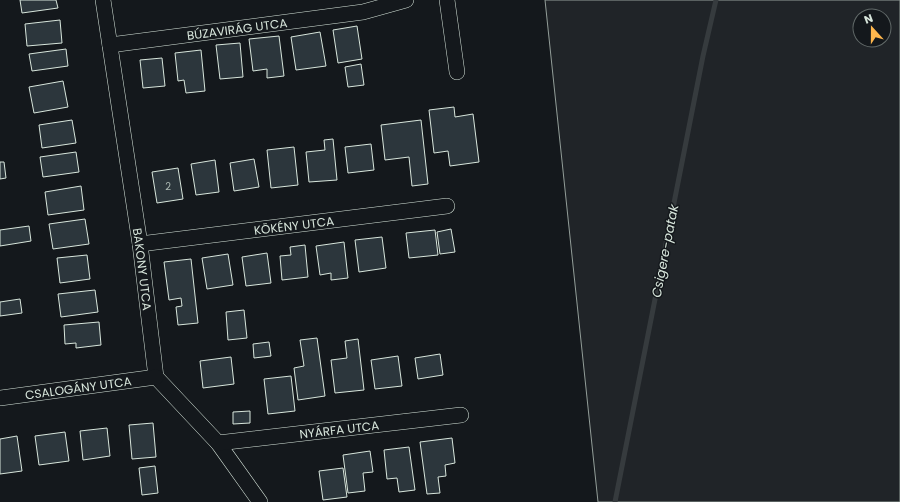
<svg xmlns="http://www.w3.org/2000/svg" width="900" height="502" viewBox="0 0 900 502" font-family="Poppins,sans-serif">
  <rect width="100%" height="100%" fill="#14181c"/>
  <path fill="#202428" stroke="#939e99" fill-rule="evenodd" d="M545,0H900V502H598ZM860,16H884V40H860Z"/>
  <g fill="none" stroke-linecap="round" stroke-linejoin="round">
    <path stroke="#363b3e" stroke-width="5" d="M615,502L703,56L716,0"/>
  </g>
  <path fill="#2c363c" stroke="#d8e6dc" d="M20,0H56L58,8L22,13Z
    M60,20L62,43L27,46L25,24Z
    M357,26L362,59L338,63L333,30Z
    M320,32L326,66L296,70L291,37Z
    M279,36L284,76L267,78V69L253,71L249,39Z
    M240,43L243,77L220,79L216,45Z
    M66,49L68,66L32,71L29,54Z
    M201,50L205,91L186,93L184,80L178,81L175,53Z
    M162,58L165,86L143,88L140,60Z
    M361,64L364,85L348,87L345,67Z
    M63,81L68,107L34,113L29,87Z
    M454,107L455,117L473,114L479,162L450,166L448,151L434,153L429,110Z
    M72,120L76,143L42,148L39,125Z
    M421,120L428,184L412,186L409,157L385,160L381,125Z
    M333,139L337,180L309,182L306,152L325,150L324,140Z
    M371,144L374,170L348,173L345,147Z
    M294,147L298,185L271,188L267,150Z
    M76,152L79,172L43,177L40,157Z
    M254,159L259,187L234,191L230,163Z
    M215,160L219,192L196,195L191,164Z
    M0,162H4L6,178L0,179Z
    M178,168L183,199L157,203L152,172Z
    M81,186L84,210L48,215L45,192Z
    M85,219L89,244L53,249L49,224Z
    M29,226L31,241L0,246V230Z
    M451,229L455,252L440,254L437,232Z
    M435,230L438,255L409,258L406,233Z
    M382,237L386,268L359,272L355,240Z
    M344,242L348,278L331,280V273L320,275L316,246Z
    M305,245L308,277L282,280L280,256L291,255L290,247Z
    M267,253L271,283L246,286L242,257Z
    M228,254L233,285L207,289L202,258Z
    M87,255L90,279L60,283L57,258Z
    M191,259L198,323L178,325L176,307L182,306L181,298L169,300L164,262Z
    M95,290L98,312L61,317L58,294Z
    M20,299L22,313L0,316V302Z
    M244,310L247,338L228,340L226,312Z
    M99,322L101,345L76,348V343L65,344L64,325Z
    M317,338L325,396L298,400L294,368L304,366L300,340Z
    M358,339L364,390L335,393L331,360L347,358L345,341Z
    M269,342L271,356L254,358L253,344Z
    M440,354L443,375L418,379L415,358Z
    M398,356L402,386L375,389L371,360Z
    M231,357L234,384L203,388L200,361Z
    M291,376L295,411L268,414L264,379Z
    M250,411V423L233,424V412Z
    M153,423L156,457L132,459L129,425Z
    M107,428L110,456L83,460L80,431Z
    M65,432L69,461L39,465L35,436Z
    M17,436L22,471L0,474V439Z
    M452,438L455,463L445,465L446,476L438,477L440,493L427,494L420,442Z
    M409,447L415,490L399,492L397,478L387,479L384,450Z
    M370,451L373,472L363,473L365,491L348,493L343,455Z
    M155,466L158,493L142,495L139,468Z
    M343,468L347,497L323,500L319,471Z"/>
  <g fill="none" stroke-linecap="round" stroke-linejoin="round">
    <g stroke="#d8e6dc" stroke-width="16">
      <g id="street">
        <path id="s1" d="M103,0L140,244L156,377L218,443L260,502"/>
        <path d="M447,0L457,72"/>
        <path id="s2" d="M110,45L363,12L406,0"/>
        <path id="s3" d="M140,244L447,206"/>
        <path id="s4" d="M0,398L156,377"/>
        <path id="s5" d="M218,443L461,415"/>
      </g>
    </g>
    <use href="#street" stroke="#14181c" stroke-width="15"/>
  </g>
  <g text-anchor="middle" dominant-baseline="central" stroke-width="3" stroke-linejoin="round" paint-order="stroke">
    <g font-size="10" fill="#adbab4">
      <text x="168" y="186">2</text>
    </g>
    <g font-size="12" fill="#d8e6dc" stroke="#14181c">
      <text stroke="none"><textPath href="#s2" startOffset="128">BÚZAVIRÁG UTCA</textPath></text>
      <text stroke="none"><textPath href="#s3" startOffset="155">KÖKÉNY UTCA</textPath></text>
      <text stroke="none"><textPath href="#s1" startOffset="272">BAKONY UTCA</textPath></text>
      <text stroke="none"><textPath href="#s4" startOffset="79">CSALOGÁNY UTCA</textPath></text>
      <text stroke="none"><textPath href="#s5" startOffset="122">NYÁRFA UTCA</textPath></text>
    </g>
    <g font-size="13" font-style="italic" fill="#d8e6dc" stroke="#14181c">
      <text transform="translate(665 251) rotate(-79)">Csigere-patak</text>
    </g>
  </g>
  <g transform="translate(872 28) rotate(339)"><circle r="19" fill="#14181c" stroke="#626a69"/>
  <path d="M0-3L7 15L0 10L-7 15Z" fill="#ffb74d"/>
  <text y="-6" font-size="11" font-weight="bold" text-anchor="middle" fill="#d8e6dc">N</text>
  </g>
</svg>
